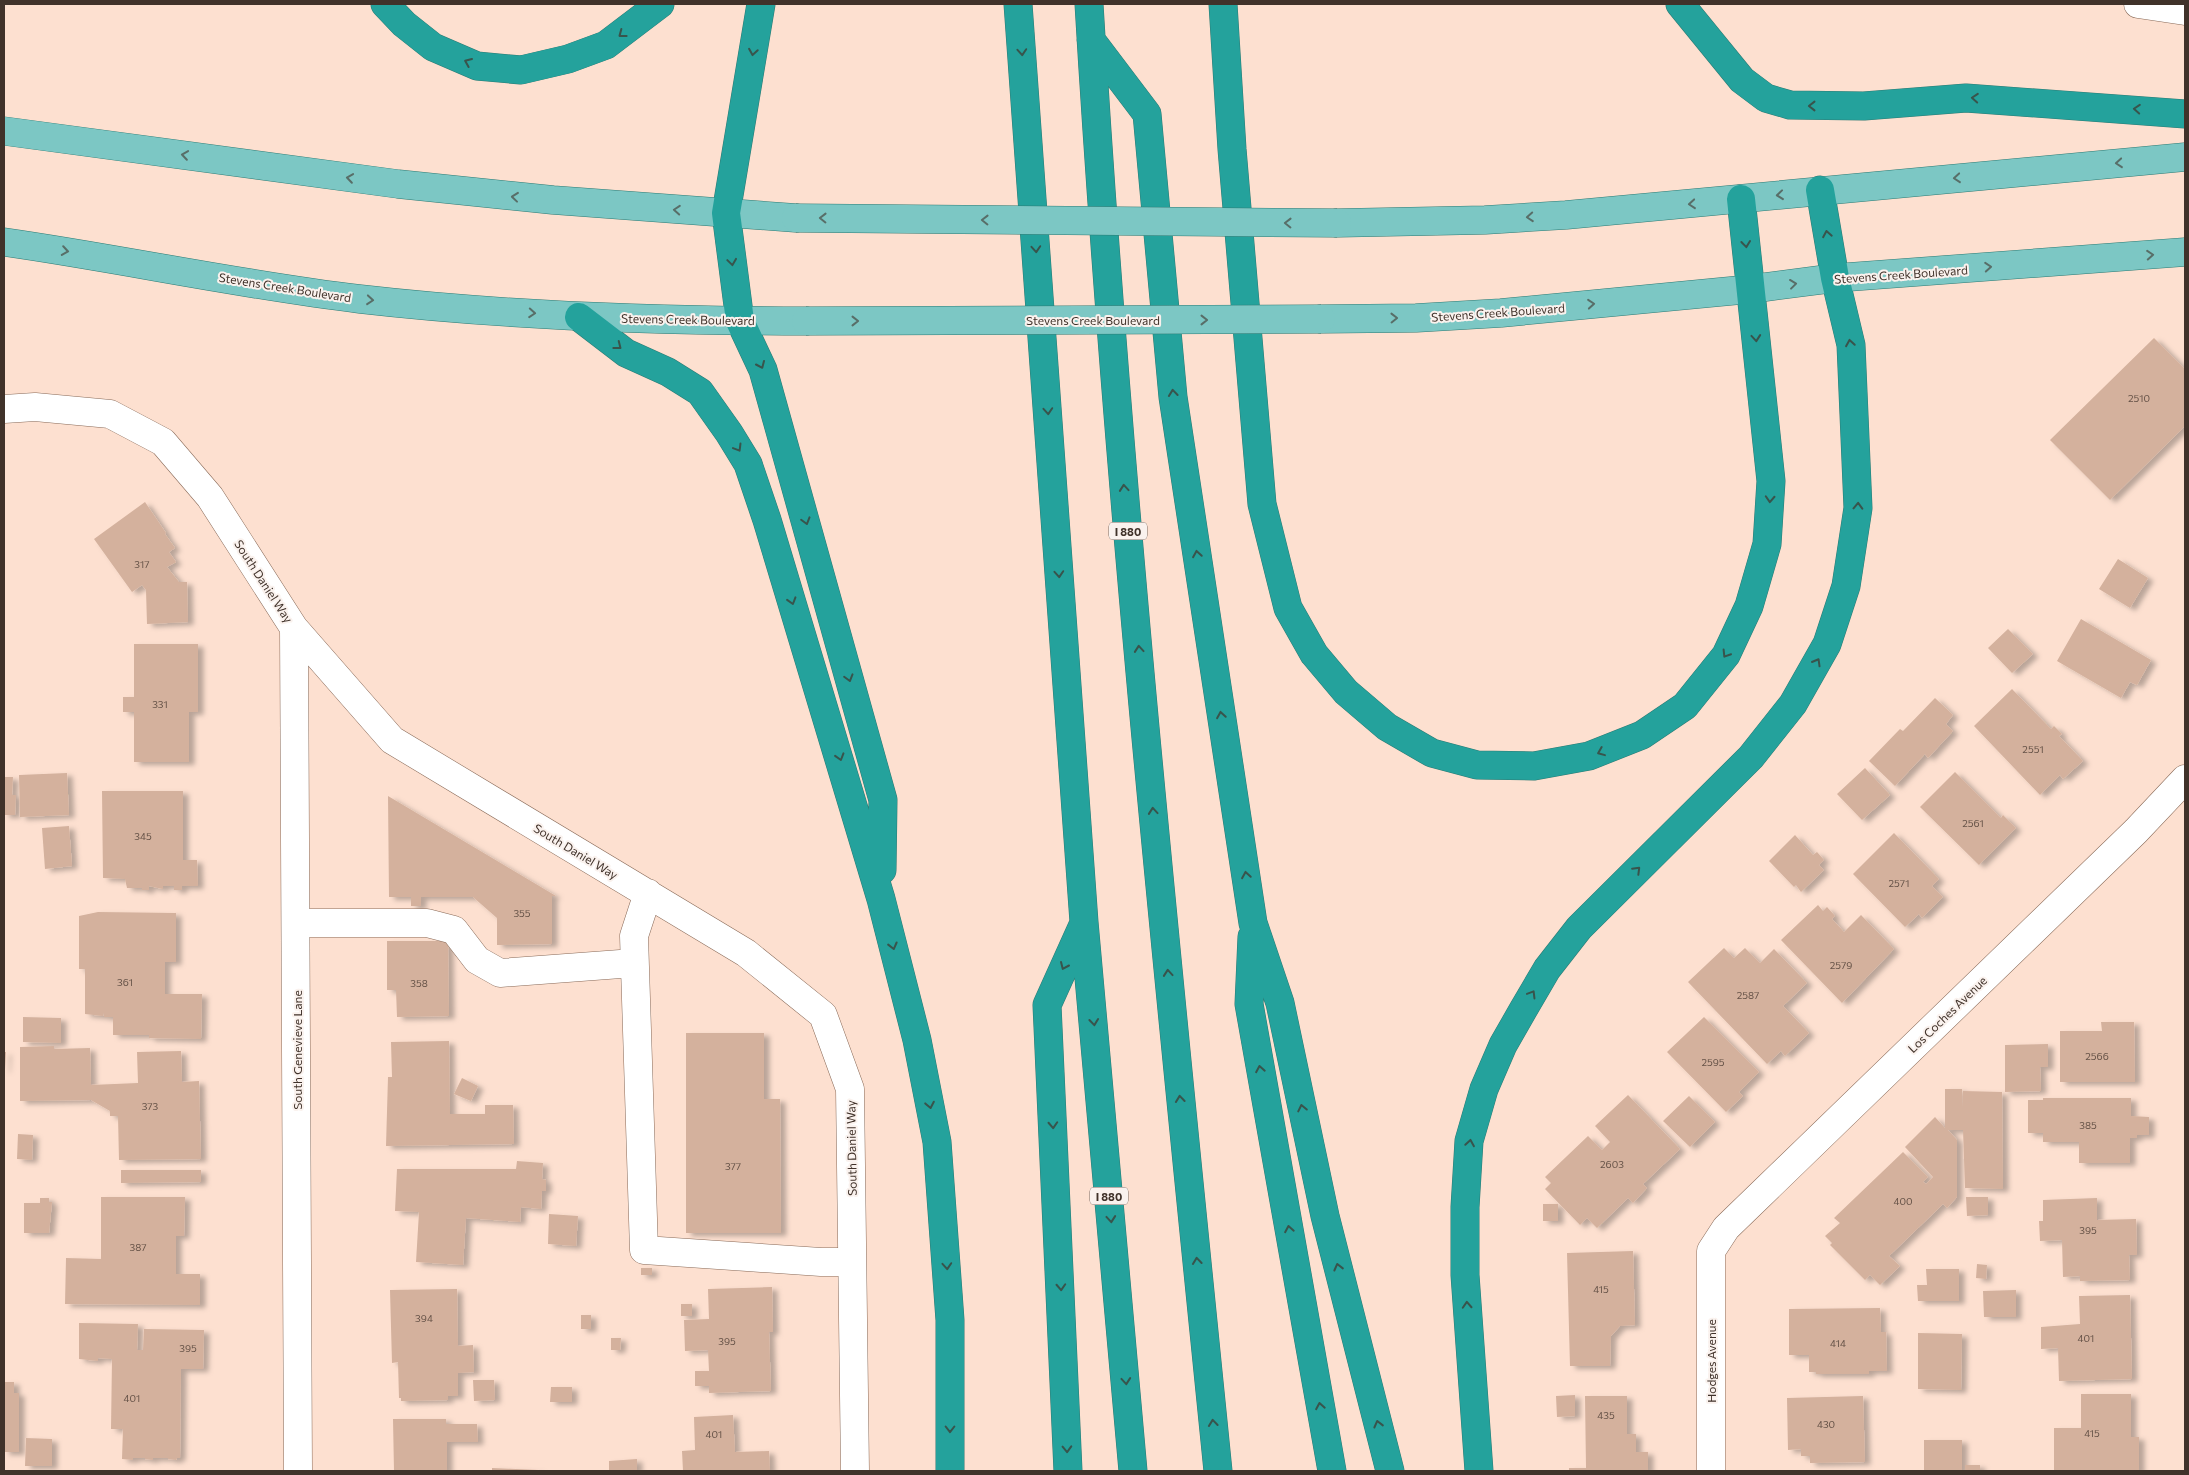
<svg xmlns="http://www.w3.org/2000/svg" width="2189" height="1475" viewBox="0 0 2189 1475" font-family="Commissioner,sans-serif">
  <defs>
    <filter id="shadow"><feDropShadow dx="5.5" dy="3" stdDeviation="2.5" flood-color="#0004"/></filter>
  </defs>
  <rect width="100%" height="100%" fill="#fde0d0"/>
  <path fill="#d4b19d" filter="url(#shadow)" d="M2154,338L2185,369V426L2110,500L2050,440Z
    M145,502L166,533L165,534L175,548L169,552L176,562L167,567L179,582H187L188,622L147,624L146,590L142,585L132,592L94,539Z
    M2118,559L2148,578L2130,608L2099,589Z
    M2081,619L2151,660L2137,685L2130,682L2121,698L2057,661Z
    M2008,629L2033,654L2012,673L1988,648Z
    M134,644H198V712H189V762H134V712H123V697H134Z
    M2012,689L2051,729L2054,726L2062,734L2059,736L2083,761L2063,779L2060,775L2040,795L1974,726Z
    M1935,698L1953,715L1946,724L1953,731L1928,758L1925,754L1895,786L1869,761L1900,729L1903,731Z
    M1865,768L1890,795L1862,820L1837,794Z
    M1955,772L2001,818L2003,815L2016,828L1979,865L1920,807Z
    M67,773L69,815L20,817L19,775Z
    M4,777H13L12,795H16L15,815H4Z
    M102,791H183V860H197L198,886H182V890H174V886H163V889L149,886V890H142V888H127L125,879L103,878Z
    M388,796L556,896H552V944L497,945V918L473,897H421V906H411V897H389Z
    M69,826L72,866L45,869L42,828Z
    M1894,833L1939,879L1932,886L1943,897L1922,918L1919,914L1905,927L1853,874Z
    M1795,835L1813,855L1817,852L1824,860L1819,865L1824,870L1801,892L1796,885L1794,887L1769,861Z
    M1818,905L1823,911L1827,907L1835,916L1832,919L1844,932L1861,915L1894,949L1842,1003L1781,940Z
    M98,912L176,913V962H165V994H202L201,1039L149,1038V1035H113V1017H104V1013L103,1016L85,1014V969H79V916Z
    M387,941H448L449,1016L397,1017L396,990H387Z
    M1724,948L1734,958L1745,948L1760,963L1774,949L1807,983L1783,1006L1809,1033L1785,1056L1781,1051L1767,1064L1688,982Z
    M23,1017L61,1018V1043L23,1042Z
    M1704,1017L1759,1072L1739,1092L1743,1096L1726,1112L1667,1052Z
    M2101,1022H2134L2135,1082H2060V1031H2102Z
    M686,1033H764V1099H780L781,1233H686Z
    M449,1041L450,1114H485V1105H513L514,1144L386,1146L388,1077H392L391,1042Z
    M2048,1044V1067H2040L2041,1091L2005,1092V1045Z
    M54,1046V1049L90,1048L91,1085L138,1083L137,1052L181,1051L182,1082L199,1081L201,1159L119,1160L118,1116H110V1111L91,1100L20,1101V1047Z
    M4,1052H6L5,1070H4Z
    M462,1078L478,1086L471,1101L454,1094Z
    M1945,1089H1962L1963,1108V1091L2002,1092L2003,1189L1965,1188L1963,1130H1948L1957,1140V1197L1947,1208L1943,1204L1889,1256L1900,1266L1880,1285L1870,1275L1865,1280L1830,1245L1832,1243L1825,1236L1840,1223L1834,1218L1903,1152L1928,1177L1923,1182L1926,1184L1933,1177L1905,1147L1935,1117L1945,1128Z
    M1628,1095L1680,1149L1643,1184L1647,1188L1633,1203L1628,1198L1597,1228L1587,1218L1580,1225L1545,1189L1551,1183L1545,1177L1588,1136L1602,1150L1610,1142L1595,1126Z
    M1689,1096L1715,1122L1690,1147L1663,1121Z
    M2043,1098H2131V1116L2149,1117V1135H2137V1138H2130V1163H2079V1142H2043V1133H2028V1100H2043Z
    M18,1134L33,1135L32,1160L17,1159Z
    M517,1161L543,1163L542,1179L546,1180V1191H542L541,1209L521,1207L520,1222L466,1218L463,1265L416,1262L419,1212L395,1211L397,1169H516Z
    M121,1170H201V1182L121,1183Z
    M101,1197H185L184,1236H176V1274H200V1305L65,1304L66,1258L101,1259Z
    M1966,1197H1988V1215L1967,1216Z
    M40,1198H49V1202H52L49,1233H24V1203H40Z
    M2097,1198V1220L2136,1219L2137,1255H2129L2130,1280L2080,1281V1276L2063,1277L2062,1240L2040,1241L2039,1221H2043V1200Z
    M1543,1204H1558V1221H1543Z
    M549,1214L578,1216L576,1246L548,1244Z
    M1633,1251L1635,1325L1620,1326L1611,1336L1610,1366H1570L1567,1253Z
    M1977,1264L1987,1265L1986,1279L1976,1278Z
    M641,1268H652V1275H641Z
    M1926,1269H1959V1301H1918L1917,1285H1927Z
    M772,1287L773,1332H769L771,1391L709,1393V1386H695V1371H709L708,1350L685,1351L684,1320L709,1319L708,1289Z
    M457,1289L458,1346L473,1345L474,1372L458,1373V1396H448V1400L401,1401V1398H399L398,1362L392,1363L390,1290Z
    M2016,1290V1317H1984L1983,1291Z
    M2130,1295L2132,1379L2059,1381L2058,1348L2041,1349V1327L2080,1324L2079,1296Z
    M681,1304H692V1316H681Z
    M1880,1308L1881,1332H1886L1887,1371H1869V1374H1816V1372H1809V1355H1789V1309Z
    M581,1315H591V1329H581Z
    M79,1323L138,1324L137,1350H143L144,1329L204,1330L203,1369H181L180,1458H177L176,1460L168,1459V1458H153V1460L145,1459V1458H133V1460L122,1459L123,1429H111L112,1359L98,1358V1361L79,1359Z
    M1918,1333L1962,1334L1961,1390L1918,1389Z
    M611,1338H621L620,1350H611Z
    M473,1380H494L495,1400L474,1401Z
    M4,1382H14V1393H19V1452H4Z
    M551,1387H572V1402H550Z
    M2081,1394H2131V1437H2139V1471H2054V1428H2081Z
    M1575,1395V1416L1557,1417L1556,1396Z
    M1585,1396H1627V1434H1636V1452H1648V1471H1569V1468H1586Z
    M1863,1396L1865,1462L1810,1463V1456H1801V1449L1788,1450L1787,1398Z
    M733,1415L735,1452L769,1451L770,1471H683L682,1451L695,1450L694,1417Z
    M393,1419H446V1424H477L478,1442H447V1471H394Z
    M26,1438L52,1439V1466H25Z
    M1924,1440H1962V1471H1924Z
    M637,1459V1471H609V1461Z
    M1965,1465H1980V1471H1965Z
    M492,1468L539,1470V1471H492Z"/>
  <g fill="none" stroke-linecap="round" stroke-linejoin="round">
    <g stroke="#896a58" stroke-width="29">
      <path id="minor" d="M2138,4L2185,11
        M4,409L35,407L110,414L163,442L210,497L294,628L392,740L746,953L823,1015L850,1089L855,1471
        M294,628L298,1471
        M648,893L634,936L644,1250L821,1262H852
        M296,923H427L454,930L477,960L500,973L634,963
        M1711,1471V1251L1726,1228L2136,831L2185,779"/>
    </g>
    <g stroke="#2e7b74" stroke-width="29">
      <path id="major" d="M4,131L398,184L553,200L796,218
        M1337,223L1485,220L1566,215L2185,157
        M4,242C123,259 241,285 360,299C508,316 657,321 806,321
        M1321,319L1416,318L1501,313L1751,289L1835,278L2185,252"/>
    </g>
    <g stroke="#2e7b74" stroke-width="29">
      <path id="highway" d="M385,4L404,24L433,47L477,66L521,70L568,59L606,45L660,4
        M761,4L726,213L740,321L763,370L883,800L882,870
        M1018,4L1084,922L1133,1471
        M1089,4C1118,494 1169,983 1218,1471
        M1223,4L1232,149L1262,504L1288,608L1314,654L1346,692L1387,727L1432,753L1477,765L1534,766L1589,756L1642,735L1685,706L1726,655L1749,606L1767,544L1771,481L1741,199
        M1680,4L1742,80L1766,98L1790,105L1864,106L1966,98L2185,114
        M1091,40L1147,114L1173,397L1253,923L1280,1003L1325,1216L1390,1471
        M579,317L626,353L668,372L700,392L729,433L748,464L767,520L881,899L917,1040L937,1142L950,1320V1471
        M1252,937L1249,1004L1332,1471
        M1068,1471L1047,1005L1084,923
        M1479,1471L1465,1275V1207L1469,1141L1484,1089L1503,1045L1523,1010L1547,969L1579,928L1751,757L1793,704L1827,644L1846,586L1858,508L1851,345L1835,278L1820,190"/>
    </g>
    <use href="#minor" stroke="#fff" stroke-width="28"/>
    <use href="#major" stroke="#7cc7c4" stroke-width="28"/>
    <use href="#highway" stroke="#24a29c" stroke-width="28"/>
    <g stroke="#2e7b74" stroke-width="29" stroke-linecap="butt">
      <path id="major-bridge" d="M796,218L1337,223
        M806,321L1321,319"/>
    </g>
    <use href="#major-bridge" stroke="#7cc7c4" stroke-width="28"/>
  </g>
  <defs><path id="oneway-chevron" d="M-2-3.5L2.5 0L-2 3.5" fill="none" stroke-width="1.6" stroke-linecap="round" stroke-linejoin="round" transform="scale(1.25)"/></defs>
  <g stroke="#38544c">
    <use href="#oneway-chevron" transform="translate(622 34) rotate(143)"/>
    <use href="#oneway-chevron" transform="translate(753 52) rotate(99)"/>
    <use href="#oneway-chevron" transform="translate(1022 52) rotate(86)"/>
    <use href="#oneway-chevron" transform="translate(468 62) rotate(-157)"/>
    <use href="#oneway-chevron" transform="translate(1975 98) rotate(-176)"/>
    <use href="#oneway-chevron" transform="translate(1812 106) rotate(-180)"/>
    <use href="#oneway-chevron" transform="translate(2137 109) rotate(-176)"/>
    <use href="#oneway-chevron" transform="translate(1827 234) rotate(-100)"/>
    <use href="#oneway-chevron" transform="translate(1746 244) rotate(83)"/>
    <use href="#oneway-chevron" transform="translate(1036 249) rotate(86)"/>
    <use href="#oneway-chevron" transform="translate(732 262) rotate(82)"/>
    <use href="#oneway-chevron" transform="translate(1756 338) rotate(85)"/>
    <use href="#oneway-chevron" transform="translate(1850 343) rotate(-99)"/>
    <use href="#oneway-chevron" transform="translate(618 346) rotate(38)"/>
    <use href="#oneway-chevron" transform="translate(761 365) rotate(66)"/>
    <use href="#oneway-chevron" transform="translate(1173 393) rotate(-96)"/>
    <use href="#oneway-chevron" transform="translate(1048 411) rotate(86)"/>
    <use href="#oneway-chevron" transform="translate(738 448) rotate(59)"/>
    <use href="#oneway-chevron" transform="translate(1124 488) rotate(-95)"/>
    <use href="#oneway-chevron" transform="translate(1770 499) rotate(93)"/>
    <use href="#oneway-chevron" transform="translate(1858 506) rotate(-88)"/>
    <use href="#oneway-chevron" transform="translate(806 521) rotate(74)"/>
    <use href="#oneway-chevron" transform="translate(1197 554) rotate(-99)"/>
    <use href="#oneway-chevron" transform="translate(1059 574) rotate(86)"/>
    <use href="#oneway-chevron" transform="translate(792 601) rotate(73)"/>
    <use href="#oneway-chevron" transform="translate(1139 649) rotate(-95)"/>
    <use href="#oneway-chevron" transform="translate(1726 654) rotate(122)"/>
    <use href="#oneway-chevron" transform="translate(1817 662) rotate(-60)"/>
    <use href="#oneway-chevron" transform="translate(849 678) rotate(74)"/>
    <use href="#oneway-chevron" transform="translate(1221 715) rotate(-99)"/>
    <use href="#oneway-chevron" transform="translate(1601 752) rotate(158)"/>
    <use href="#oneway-chevron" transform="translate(840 757) rotate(73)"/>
    <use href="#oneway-chevron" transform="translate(1153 811) rotate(-95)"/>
    <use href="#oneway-chevron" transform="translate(1637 870) rotate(-45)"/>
    <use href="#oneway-chevron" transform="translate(1246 875) rotate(-99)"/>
    <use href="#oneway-chevron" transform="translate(893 946) rotate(76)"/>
    <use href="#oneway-chevron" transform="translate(1064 966) rotate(114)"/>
    <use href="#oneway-chevron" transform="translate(1168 973) rotate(-95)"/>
    <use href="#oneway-chevron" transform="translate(1532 994) rotate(-59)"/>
    <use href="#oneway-chevron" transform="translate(1094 1022) rotate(84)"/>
    <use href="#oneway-chevron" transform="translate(1260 1069) rotate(-100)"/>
    <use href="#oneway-chevron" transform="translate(1180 1099) rotate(-96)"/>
    <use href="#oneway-chevron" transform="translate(930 1105) rotate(79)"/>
    <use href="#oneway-chevron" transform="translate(1302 1108) rotate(-102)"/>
    <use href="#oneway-chevron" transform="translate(1053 1125) rotate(87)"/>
    <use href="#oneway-chevron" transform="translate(1470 1143) rotate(-81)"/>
    <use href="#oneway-chevron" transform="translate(1111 1219) rotate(85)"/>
    <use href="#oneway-chevron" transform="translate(1289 1229) rotate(-100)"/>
    <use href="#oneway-chevron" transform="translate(1197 1261) rotate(-96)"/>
    <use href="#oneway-chevron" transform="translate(947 1266) rotate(86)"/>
    <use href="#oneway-chevron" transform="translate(1338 1267) rotate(-104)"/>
    <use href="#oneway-chevron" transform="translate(1061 1287) rotate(87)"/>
    <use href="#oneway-chevron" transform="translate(1467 1305) rotate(-93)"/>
    <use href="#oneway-chevron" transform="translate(1126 1381) rotate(85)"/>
    <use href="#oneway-chevron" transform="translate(1320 1406) rotate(-100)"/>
    <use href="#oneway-chevron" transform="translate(1213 1423) rotate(-96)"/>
    <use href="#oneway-chevron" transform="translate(1378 1424) rotate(-104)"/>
    <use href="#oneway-chevron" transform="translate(950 1429) rotate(90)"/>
    <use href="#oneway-chevron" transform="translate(1067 1449) rotate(88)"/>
  </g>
  <g stroke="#586e68">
    <use href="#oneway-chevron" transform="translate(185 155) rotate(-172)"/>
    <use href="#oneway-chevron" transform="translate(2119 163) rotate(175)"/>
    <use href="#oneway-chevron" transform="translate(350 178) rotate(-172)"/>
    <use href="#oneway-chevron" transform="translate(1957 178) rotate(175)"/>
    <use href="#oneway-chevron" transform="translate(1780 195) rotate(174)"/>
    <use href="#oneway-chevron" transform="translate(515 197) rotate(-174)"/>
    <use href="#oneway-chevron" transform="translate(1692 204) rotate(175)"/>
    <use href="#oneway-chevron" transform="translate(677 210) rotate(-176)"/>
    <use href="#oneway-chevron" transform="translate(1530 217) rotate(176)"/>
    <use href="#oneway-chevron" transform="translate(823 218) rotate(-179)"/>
    <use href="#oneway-chevron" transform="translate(985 220) rotate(-179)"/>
    <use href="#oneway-chevron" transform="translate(1288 223) rotate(-179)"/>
    <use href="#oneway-chevron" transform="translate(65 251) rotate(9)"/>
    <use href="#oneway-chevron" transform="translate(2150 255) rotate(-4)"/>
    <use href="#oneway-chevron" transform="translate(1988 267) rotate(-4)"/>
    <use href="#oneway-chevron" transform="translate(1793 284) rotate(-7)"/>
    <use href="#oneway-chevron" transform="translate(370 300) rotate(5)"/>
    <use href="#oneway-chevron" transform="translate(1591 304) rotate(-5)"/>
    <use href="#oneway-chevron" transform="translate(532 313) rotate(4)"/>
    <use href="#oneway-chevron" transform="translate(1394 318) rotate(-1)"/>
    <use href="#oneway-chevron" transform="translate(1204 320)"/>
    <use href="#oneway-chevron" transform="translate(855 321)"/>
  </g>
  <g text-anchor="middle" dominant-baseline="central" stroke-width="4" stroke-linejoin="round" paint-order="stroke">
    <g font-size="10" fill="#655247">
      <text x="2139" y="398">2510</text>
      <text x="142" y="564">317</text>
      <text x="160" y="704">331</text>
      <text x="2033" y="749">2551</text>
      <text x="1973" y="823">2561</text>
      <text x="143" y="836">345</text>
      <text x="1899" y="883">2571</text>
      <text x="522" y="913">355</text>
      <text x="1841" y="965">2579</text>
      <text x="125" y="982">361</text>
      <text x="419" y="983">358</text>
      <text x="1748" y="995">2587</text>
      <text x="2097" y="1056">2566</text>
      <text x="1713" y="1062">2595</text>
      <text x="150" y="1106">373</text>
      <text x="2088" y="1125">385</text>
      <text x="1612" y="1164">2603</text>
      <text x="733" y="1166">377</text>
      <text x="1903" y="1201">400</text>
      <text x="2088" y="1230">395</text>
      <text x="138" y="1247">387</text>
      <text x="1601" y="1289">415</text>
      <text x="424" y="1318">394</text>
      <text x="2086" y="1338">401</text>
      <text x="727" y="1341">395</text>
      <text x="1838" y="1343">414</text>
      <text x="188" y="1348">395</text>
      <text x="132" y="1398">401</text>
      <text x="1606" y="1415">435</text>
      <text x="1826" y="1424">430</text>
      <text x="2092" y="1433">415</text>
      <text x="714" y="1434">401</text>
    </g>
    <g fill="#faf2ee" stroke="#786c65" stroke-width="1">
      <rect x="1109" y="522.5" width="38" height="17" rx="4"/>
      <rect x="1090" y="1187.5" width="38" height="17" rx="4"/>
    </g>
    <g font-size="11" font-weight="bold" fill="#40322a">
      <text x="1128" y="531">I 880</text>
      <text x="1109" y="1196">I 880</text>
    </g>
    <g font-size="12" fill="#40322a" stroke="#faf2ee">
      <text transform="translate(1901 274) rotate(-4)">Stevens Creek Boulevard</text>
      <text transform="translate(285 287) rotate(9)">Stevens Creek Boulevard</text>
      <text transform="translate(1498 312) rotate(-4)">Stevens Creek Boulevard</text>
      <text transform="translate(688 319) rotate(1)">Stevens Creek Boulevard</text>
      <text x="1093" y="320">Stevens Creek Boulevard</text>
      <text transform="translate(264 581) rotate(57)">South Daniel Way</text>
      <text transform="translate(576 851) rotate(31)">South Daniel Way</text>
      <text transform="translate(1947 1014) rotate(-44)">Los Coches Avenue</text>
      <text transform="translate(297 1050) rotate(-90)">South Genevieve Lane</text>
      <text transform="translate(851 1148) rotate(-91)">South Daniel Way</text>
      <text transform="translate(1711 1361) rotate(-90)">Hodges Avenue</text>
    </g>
  </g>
  <rect width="2189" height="1475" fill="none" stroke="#40322a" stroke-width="10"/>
</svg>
